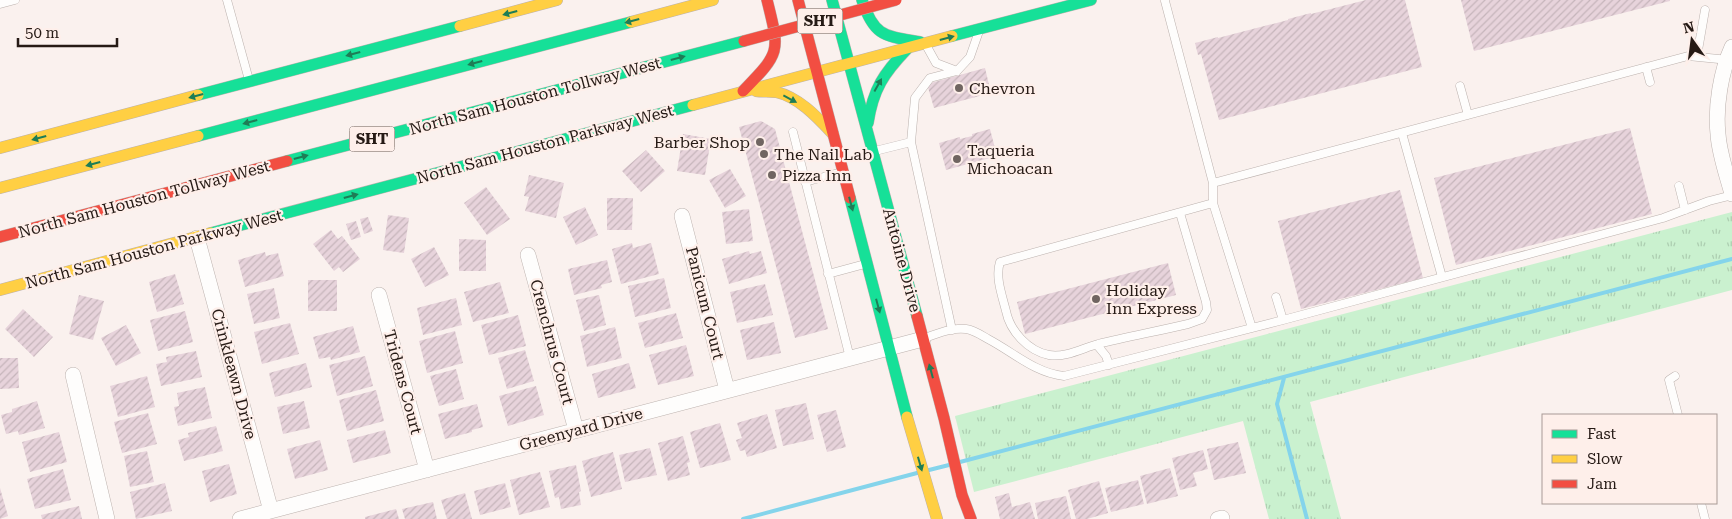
<svg xmlns="http://www.w3.org/2000/svg" width="1732" height="519" viewBox="0 0 1732 519" font-family="'Roboto Serif',serif">
  <defs>
    <pattern id="grass-tufts" width="24" height="20" patternUnits="userSpaceOnUse" patternTransform="scale(1.25)"><rect width="24" height="20" fill="#caf1cf"/><path d="M3 7l-1-3M5 7V3M7 7l1-3M15 17l-1-3M17 17v-4M19 17l1-3" fill="none" stroke="#adceb1"/></pattern>
    <pattern id="building-hatch" width="6" height="6" patternUnits="userSpaceOnUse" patternTransform="scale(1.25)"><rect width="6" height="6" fill="#e7d3db"/><path d="M-1 1l2-2M0 6l6-6M5 7l2-2" fill="none" stroke="#c6b5bb"/></pattern>
  </defs>
  <rect width="100%" height="100%" fill="#faf1ee"/>
  <path fill="url(#grass-tufts)" d="M1732,212V290L1310,402L1341,519H1269L1243,421L974,492L955,416Z"/>
  <g fill="none" stroke-linecap="round" stroke-linejoin="round">
    <path stroke="#84d4eb" stroke-width="4" d="M1284,378L1277,404L1307,519
      M960,462L1732,259
      M929,470L949,465
      M743,519L917,473"/>
  </g>
  <path fill="url(#building-hatch)" d="M1366,0H1405L1422,67L1219,120L1201,54L1198,55L1195,43L1218,37V38L1288,20V19L1311,13V14Z
    M1461,0H1670V1L1474,51Z
    M985,68L991,93L934,108L927,84Z
    M761,121L775,129L828,329L795,338L739,127Z
    M1630,128L1652,214L1456,265L1434,178Z
    M990,129L997,156L946,170L939,143L960,137V139L972,136V134Z
    M683,134L711,139L705,175L677,171Z
    M646,150L665,171L641,192L622,171Z
    M730,169L746,196L725,208L709,180Z
    M529,175L564,183L556,218L525,211L529,197L524,196Z
    M486,187L510,219L487,235L464,203Z
    M1400,190L1423,278L1301,309L1278,221Z
    M607,198H633L632,230H607Z
    M585,207L598,235L576,245L563,217Z
    M749,209L753,241L726,244L722,212Z
    M388,215L409,218L404,253L383,250Z
    M368,217L373,231L364,234L360,219Z
    M356,221L361,237L351,240L346,224Z
    M331,230L338,239L342,236L360,259L343,272L339,267L334,271L313,244Z
    M459,239L486,240V271H459Z
    M632,243L633,248L651,243L659,274L621,284L612,249Z
    M434,247L449,275L425,287L411,259Z
    M749,251L750,254L761,251L767,273L729,284L722,259Z
    M265,252L266,256L278,253L284,276L245,287L238,260Z
    M607,260L612,282L601,285L602,288L574,295L568,269Z
    M1168,263L1176,295L1025,334L1017,302Z
    M175,274L184,304L157,312L149,282Z
    M664,278L671,308L635,317L628,286Z
    M308,280H337V311H308Z
    M500,282L509,313L473,322L464,292Z
    M765,284L773,315L737,323L730,292Z
    M274,288L280,318L254,324L247,294Z
    M79,295L104,301L93,340L69,334Z
    M599,295L606,325L584,331L576,300Z
    M456,298L462,325L423,335L417,308Z
    M23,309L53,337L34,357L5,329Z
    M185,311L193,342L158,351L150,320Z
    M676,313L683,338L645,348L638,323Z
    M518,315L526,346L489,355L481,325Z
    M774,322L781,353L747,360L740,330Z
    M290,323L299,354L262,364L254,332Z
    M126,325L141,353L116,366L101,338Z
    M353,326L360,352L331,360L330,357L319,359L313,337Z
    M615,327L622,358L587,367L580,336Z
    M455,331L463,363L427,373L419,341Z
    M686,345L694,376L658,385L649,355Z
    M525,350L534,381L507,389L498,358Z
    M196,351L202,377L161,386L156,364L167,362L166,357Z
    M365,356L373,386L337,396L329,365Z
    M0,358H18L19,388L0,389Z
    M306,363L312,387L275,397L269,373Z
    M629,363L636,388L598,398L592,374Z
    M456,369L464,399L439,406L430,376Z
    M147,376L155,407L118,417L110,386Z
    M536,386L544,415L508,426L499,396Z
    M205,387L212,418L178,426L174,407L179,406L177,393Z
    M376,390L384,421L347,431L339,400Z
    M37,401L45,428L19,435L18,431L6,434L1,415L12,412V409Z
    M304,401L310,428L283,434L277,407Z
    M806,403L814,439L783,446L775,410Z
    M477,404L483,427L472,430V432L445,439L438,414Z
    M836,410L846,447L827,452L817,415Z
    M148,413L157,444L122,453L114,422Z
    M767,414L777,448L747,457L745,450L740,451L736,440L742,438L737,423Z
    M720,423L731,460L700,468L690,432Z
    M216,426L223,451L184,461L178,440L189,437L188,433Z
    M385,430L391,453L353,463L347,440Z
    M59,432L67,462L30,472L22,442Z
    M683,436L690,462L687,463L690,475L668,481L658,443Z
    M320,440L328,470L295,479L287,449Z
    M1238,442L1246,473L1214,480L1207,449Z
    M650,448L657,475L625,482L619,455Z
    M1203,450L1208,469L1193,473L1197,486L1180,490L1172,458Z
    M147,451L154,482L130,487L124,456Z
    M613,452L622,489L591,497L582,461Z
    M229,464L237,494L210,502L202,471Z
    M576,465L581,491L579,492L581,505L561,509L559,497L555,498L549,471Z
    M1170,468L1178,496L1147,504L1140,476Z
    M63,469L71,500L35,509L27,479Z
    M540,472L550,507L519,515L510,480Z
    M1138,480L1144,504L1111,512L1105,488Z
    M1099,481L1108,513L1087,519H1076L1068,490Z
    M165,483L172,511L136,519L130,492Z
    M505,483L511,507L480,515L474,491Z
    M0,488L8,516L0,519Z
    M465,493L472,519H447L441,500Z
    M1009,493L1012,507L1030,502L1035,519H1000L995,497Z
    M1066,496L1071,519H1038L1035,503Z
    M433,502L437,519H405L402,509Z
    M79,506L82,519H42L41,515Z
    M396,509L399,519H365V517Z"/>
  <g fill="none" stroke-linecap="round" stroke-linejoin="round">
    <g stroke="#bcb2ae" stroke-width="9">
      <path id="lane" d="M227,0L249,80
        M1165,1L1213,183V203L1252,328
        M0,4L15,0
        M926,45L936,63L957,71
        M1697,56L1705,10
        M1646,67L1650,82
        M1460,86L1468,115
        M793,132L850,358
        M1402,133L1442,277
        M911,142L952,330
        M875,151L911,142L915,98L930,78L957,71L970,57L978,34
        M805,182L842,172
        M1213,183L1688,56L1729,60
        M1679,186L1685,210
        M1180,213L1206,302L1207,310L1202,319L1188,324C1158,331 1127,337 1098,344C1083,348 1065,358 1049,355C1028,351 1010,331 1006,311C1002,295 995,277 1000,262L1213,203
        M828,274L865,264
        M1276,297L1283,320
        M924,338C937,334 952,327 966,329C974,330 981,335 988,339C1013,352 1035,373 1064,376L1283,320L1663,218L1709,201L1732,195
        M1097,345L1106,356L1109,365
        M1675,376L1669,380L1678,415
        M1701,503L1705,519"/>
    </g>
    <g stroke="#bcb2ae" stroke-width="16">
      <path id="street" d="M1732,47C1721,71 1715,107 1718,134C1719,153 1727,175 1732,194
        M682,216L727,390
        M197,238L271,511
        M528,255L576,430
        M379,295L427,470
        M73,375L107,519
        M240,519L923,339
        M1218,519L1222,518"/>
    </g>
    <g stroke="#bcb2ae" stroke-width="12">
      <path id="fast" d="M832,0L917,316
        M862,0C874,37 885,36 920,42
        M952,36L1091,0
        M198,95L460,26
        M868,123C873,89 884,73 907,49
        M198,136L631,22
        M287,161L744,41
        M850,198L907,417
        M211,233L693,105"/>
    </g>
    <g stroke="#bcb2ae" stroke-width="12">
      <path id="slow" d="M631,22L713,0
        M460,26L557,0
        M756,91C763,92 769,91 776,92C799,97 818,118 833,134
        M693,105L952,36
        M0,148L198,95
        M0,188L198,136
        M0,290L211,233
        M907,417L937,519"/>
    </g>
    <g stroke="#bcb2ae" stroke-width="12">
      <path id="jam" d="M798,0L850,198
        M743,91C781,52 780,52 767,0
        M0,237L287,161
        M917,316L944,418L962,495L971,519"/>
    </g>
    <use href="#lane" stroke="#fefdfc" stroke-width="8"/>
    <use href="#street" stroke="#fefdfc" stroke-width="15"/>
    <use href="#fast" stroke="#16e098" stroke-width="11"/>
    <use href="#slow" stroke="#ffcf43" stroke-width="11"/>
    <use href="#jam" stroke="#f24e42" stroke-width="11"/>
    <g stroke="#bcb2ae" stroke-width="12" stroke-linecap="butt">
      <path id="jam-bridge" d="M744,41L896,0"/>
    </g>
    <use href="#jam-bridge" stroke="#f24e42" stroke-width="11"/>
  </g>
  <defs><path id="oneway-solid" d="M-6-.8H1V-3.2L6.5 0L1 3.2V.8H-6Z" transform="scale(1.25)"/></defs>
  <g fill="#1e7d56">
    <use href="#oneway-solid" transform="translate(510 13) rotate(165)"/>
    <use href="#oneway-solid" transform="translate(632 21) rotate(165)"/>
    <use href="#oneway-solid" transform="translate(947 38) rotate(-15)"/>
    <use href="#oneway-solid" transform="translate(353 54) rotate(165)"/>
    <use href="#oneway-solid" transform="translate(678 58) rotate(-15)"/>
    <use href="#oneway-solid" transform="translate(475 63) rotate(165)"/>
    <use href="#oneway-solid" transform="translate(878 85) rotate(-61)"/>
    <use href="#oneway-solid" transform="translate(196 96) rotate(165)"/>
    <use href="#oneway-solid" transform="translate(790 99) rotate(28)"/>
    <use href="#oneway-solid" transform="translate(250 122) rotate(165)"/>
    <use href="#oneway-solid" transform="translate(39 138) rotate(165)"/>
    <use href="#oneway-solid" transform="translate(301 157) rotate(-15)"/>
    <use href="#oneway-solid" transform="translate(93 164) rotate(165)"/>
    <use href="#oneway-solid" transform="translate(351 196) rotate(-15)"/>
    <use href="#oneway-solid" transform="translate(851 204) rotate(75)"/>
    <use href="#oneway-solid" transform="translate(878 306) rotate(75)"/>
    <use href="#oneway-solid" transform="translate(931 371) rotate(-105)"/>
    <use href="#oneway-solid" transform="translate(920 464) rotate(74)"/>
  </g>
  <g fill="#706561" stroke="#feefea" stroke-width="2">
    <circle cx="959" cy="88" r="5"/>
    <circle cx="760" cy="142" r="5"/>
    <circle cx="764" cy="154" r="5"/>
    <circle cx="957" cy="159" r="5"/>
    <circle cx="772" cy="175" r="5"/>
    <circle cx="1096" cy="299" r="5"/>
  </g>
  <g text-anchor="middle" dominant-baseline="central" stroke-width="4.5" stroke-linejoin="round" paint-order="stroke">
    <g fill="#feefea" stroke="#675a55" stroke-width="1">
      <rect x="797.5" y="8.5" width="45" height="25" rx="4"/>
      <rect x="349.5" y="126.5" width="45" height="25" rx="4"/>
    </g>
    <g font-size="15" font-weight="bold" fill="#261a15">
      <text x="820" y="21">SHT</text>
      <text x="372" y="139">SHT</text>
    </g>
    <g font-size="16" fill="#261a15" stroke="#feefea" text-anchor="start">
      <text x="969" y="88">Chevron</text>
      <text x="750" y="142" text-anchor="end">Barber Shop</text>
      <text x="967" y="150">Taqueria<tspan x="967" dy="18">Michoacan</tspan></text>
      <text x="774" y="154">The Nail Lab</text>
      <text x="782" y="175">Pizza Inn</text>
      <text x="1106" y="290">Holiday<tspan x="1106" dy="18">Inn Express</tspan></text>
    </g>
    <g font-size="16" fill="#261a15" stroke="#feefea">
      <text transform="translate(535 96) rotate(-15)">North Sam Houston Tollway West</text>
      <text transform="translate(545 144) rotate(-15)">North Sam Houston Parkway West</text>
      <text transform="translate(144 199) rotate(-15)">North Sam Houston Tollway West</text>
      <text transform="translate(154 249) rotate(-15)">North Sam Houston Parkway West</text>
      <text transform="translate(902 260) rotate(75)">Antoine Drive</text>
      <text transform="translate(705 303) rotate(76)">Panicum Court</text>
      <text transform="translate(552 342) rotate(75)">Crenchrus Court</text>
      <text transform="translate(234 374) rotate(75)">Crinkleawn Drive</text>
      <text transform="translate(403 382) rotate(75)">Tridens Court</text>
      <text transform="translate(581 429) rotate(-15)">Greenyard Drive</text>
    </g>
  </g>
  <rect x="1542" y="414" width="175" height="90" fill="#feefea" stroke="#a89a95"/>
  <rect x="1552" y="430" width="25" height="8" fill="#16e098" stroke="#a89a95"/>
  <text x="1587" y="439" font-size="15" fill="#261a15">Fast</text>
  <rect x="1552" y="455" width="25" height="8" fill="#ffcf43" stroke="#a89a95"/>
  <text x="1587" y="464" font-size="15" fill="#261a15">Slow</text>
  <rect x="1552" y="480" width="25" height="8" fill="#f24e42" stroke="#a89a95"/>
  <text x="1587" y="489" font-size="15" fill="#261a15">Jam</text>
  <g transform="translate(1692 40) rotate(346)" stroke="#feefea" stroke-width="4" paint-order="stroke">
  <path d="M0-4L9 19L0 12L-9 19Z" fill="#261a15"/>
  <text y="-8" font-size="14" font-weight="bold" text-anchor="middle" fill="#261a15">N</text>
  </g>
  <path d="M18 38v8h99v-8" fill="none" stroke="#261a15" stroke-width="2.5"/>
  <text x="25" y="38" font-size="15" fill="#261a15" stroke="#feefea" stroke-width="4" paint-order="stroke">50 m</text>
</svg>
